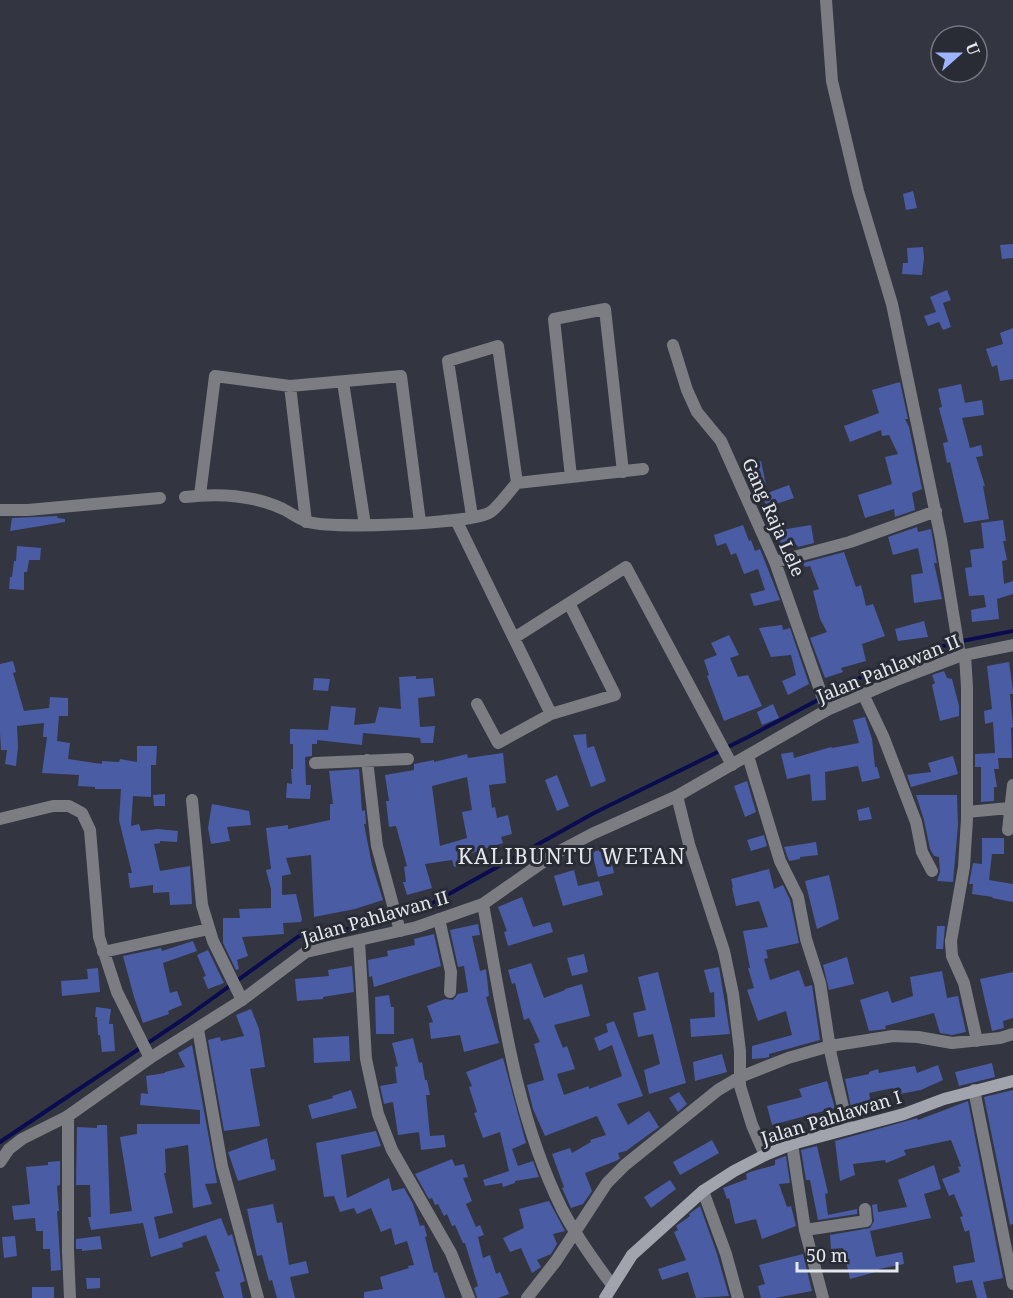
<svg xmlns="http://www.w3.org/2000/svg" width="1013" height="1298" viewBox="0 0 1013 1298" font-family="'Noto Serif',serif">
  <rect width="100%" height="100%" fill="#333640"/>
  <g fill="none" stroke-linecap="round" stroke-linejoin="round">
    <path stroke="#0b0c4f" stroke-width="4" d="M0,1142L188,1016L299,936L375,925L431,904L594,813L748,737L888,663L957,642L1013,631"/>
  </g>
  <path fill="#4a5ca4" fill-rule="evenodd" d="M913,191L917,208L906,210L903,194Z
    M1013,244V258L1002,259L1000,245Z
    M923,247L924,258L922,275L902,274L903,263H908L907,248Z
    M947,290L951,300L943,303L951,327L943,330L939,322L928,326L924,316L936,312L930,297Z
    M1013,328V379L1000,381L997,365L992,367L986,349L1003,344L1000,333Z
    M900,382L908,419H905L909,427L922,489L912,493L915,510L895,517L894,509L865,518L858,495L892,484L885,457L898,454L889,435L882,436L881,430L850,442L844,426L879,413L872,390Z
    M961,384L965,403L982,400L984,415L962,418L970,448L981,445L983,456L976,457L985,486H983L989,519L964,523L950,462L947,463L943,443L948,442L939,408L942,407L938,389Z
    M761,461L766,485L757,488L752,476L748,477L745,465Z
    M789,485L794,498L767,507L762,495Z
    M57,516L58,518L65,519V522L10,531L12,518Z
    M1003,520L1006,541H1003L1007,560L1002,561L1004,584L1013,581V594L997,599L999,619L972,622L971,610L986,607L984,595L969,596L965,568L972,567L970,550L984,548L981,523Z
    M743,525L749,541L751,540L755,551L760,549L780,600L754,606L750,594L765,590L758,569L744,574L736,553L731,555L726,543L717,546L714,535Z
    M811,525L814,543L798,547L797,545L778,548L774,531Z
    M917,527L918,532L931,529L937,563H934L942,599L914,603L911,575L923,573L918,548L893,555L888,537Z
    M17,546L41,548L40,560H29L27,572H24V590L9,589L10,577H12L14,561H16Z
    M844,552L856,587L861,585L866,606L873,604L885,636L862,644L866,661L841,668L843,672L825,678L810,638L827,632L820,619L813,591L819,589L810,566L805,567L803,563Z
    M924,621L928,637L898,641L895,629Z
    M782,625L783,630L790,628L809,684L788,695L782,681L796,675L791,655L771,657L759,628Z
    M729,635L739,655L730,658L738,677L748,675L762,706L724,721L707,676L709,675L704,660L717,655L711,643Z
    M13,661L16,672L13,673L24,711L49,708L50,697L68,698V716H59L57,741L70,743L68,759L102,764V761L119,762L120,759L137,762V746H157L156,765H151V797L133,796L131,826L139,824L141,831L158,829L178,831L177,842L160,841V843L154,844L160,871L190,866L192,904L170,905L169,892L153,893V885L130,888L128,873H132L119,820L121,789H95V787L78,786L79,775L42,773L47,737H43L44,723L17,726L18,747L16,766L5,764L7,750H1L0,733V664Z
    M1009,662L1013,691V694H1010L1013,727L1011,728L1012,758H998L999,769H994L997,787H994V801L981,802V767H975V754L995,753L993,722L985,724L984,711L992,709L987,666Z
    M944,671L947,678L952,679L959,706V716L940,721L932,685L935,683L932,675Z
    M416,676V679L433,678L435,696L418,698L420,727L435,726L433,743H421L420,738L363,733L362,745L317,740V744H312V756L305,757L306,785H311L310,799L286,798L287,783L292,784L291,769H293V744H290V729L328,730L331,706L356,708L354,725L375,723L379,707L401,709L399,677Z
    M314,678L330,679L328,691L313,690Z
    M773,704L779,718L762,725L757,712Z
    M865,717L872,739L875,767H877L880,778L862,782L858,766L825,772L826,800L812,801L810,774L787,779L781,754L793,752L794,758L831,747L832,748L859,743L853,720Z
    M586,734L587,748L594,746L606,781L591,787L573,735Z
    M503,753L506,783L489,785L492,808L495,807L497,818L508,815L512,834L501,837L503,843L469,854L468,863L454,867L452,860L425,864L432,888L407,895L403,882H406L404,867L407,866L396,826L389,827L386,801H389L385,775L414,770V764L434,760V762L467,754L468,758ZM467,777L472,810L462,812L467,838L440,846L432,786Z
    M953,756L958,774L911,787L907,775L931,772L928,763Z
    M359,769L362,811L365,810L366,824H364L372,865L383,900L355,909L314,917L311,855L286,858L291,874L282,876V895L296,894L302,919L301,922L283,923L284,934L242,937L248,956L237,960L239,969L236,970L223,943V918H240L239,909L271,908V889L266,870L271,869L266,828L288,825V829L330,820V804H333L329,771Z
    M557,775L569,806L557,811L545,780Z
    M747,781L756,812L745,817L734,786Z
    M165,794V806H154L153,795Z
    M916,795H957L958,825L953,882L937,881L940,872L939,857L934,856L930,849L924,820Z
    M212,804L249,811L251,825L227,827L230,841L211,844L208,828Z
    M869,807L872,819L859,821L857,810Z
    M764,835L767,846L751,851L747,840Z
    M982,838H1004V854H992L989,880L1013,884V902L992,898L993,897L972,894L973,884H969L973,863L982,864Z
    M816,842L818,855L800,857V859L789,861L784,847Z
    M608,848L614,873L598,877L592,852Z
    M769,869L774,889L783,885L790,900L799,943L766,950L768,958L764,959L770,980L799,970L805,987L812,985L820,1040L769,1054V1057L765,1058L752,1059V1046L792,1035L786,1011L758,1021L747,990L754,988L748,968H750L743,931L768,927L759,901L736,906L732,888L733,887L731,879Z
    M574,870L578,886L599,881L603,895L563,906L554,876Z
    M829,875L839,919L817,929L805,881Z
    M522,897L533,927L550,922L553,932L508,946L504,932L507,931L498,907Z
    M478,924L480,935L472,936L480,971L486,969L489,996L486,997L499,1043L464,1052L460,1035L431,1039L429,1023L433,1022L427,1006L445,999L453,1000L458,994L468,992L464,966L458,967L450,930Z
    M937,926H945L943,949H936Z
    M434,934L441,966L374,987L372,976L369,977L368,960L388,956L387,951L415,945L414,939Z
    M193,941L197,951L163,963L170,993L177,991L182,1005L168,1011L169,1014L143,1023L134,997L123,956L161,948L162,951Z
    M208,950L224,983L208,989L203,977L206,976L197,955Z
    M584,954L588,972L572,976L567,958Z
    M847,957L854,984L829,990L823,965Z
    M531,963L544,998L565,990V989L582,984L590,1016L554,1025L563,1048L567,1046L575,1069L557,1074L564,1095L589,1086V1089L622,1076L612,1045L599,1051L594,1038L608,1032L606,1024L614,1021L643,1096L617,1104L628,1125L649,1111L659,1127L626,1151L618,1153L620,1158L618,1160L585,1173L592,1191L583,1204L571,1208L562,1188L564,1187L552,1154L570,1148L572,1153L591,1142L590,1140L606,1135L597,1116L545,1136L533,1109L527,1085L544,1080L534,1044L540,1042L529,1018L524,1020L515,983L512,984L508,970Z
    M352,966L354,992L323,997V999L297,1001L295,979L329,976L328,970Z
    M719,967L730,1034L691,1037L690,1019L715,1017L714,992L710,993L704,970Z
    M98,968L100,992L62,996L61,981L88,979L87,969Z
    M942,971L947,998L958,996L966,1032L952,1035L940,1033L934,1013L885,1026L886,1029L869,1031L860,1000L888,991L892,1003L913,996L910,977Z
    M658,972L686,1083L649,1094L644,1070L660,1064L653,1034L638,1037L633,1013L646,1010L638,977Z
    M1013,972V1018L1003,1021L1004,1028L992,1031L980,979Z
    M389,995L391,1007H394V1034H376L375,997Z
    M96,1007L111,1009L109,1024H113L115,1051L102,1052L100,1035H98L97,1017H95Z
    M251,1009L259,1029L265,1067L250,1069L260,1126L224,1131L208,1040L220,1037L221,1041L244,1036L236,1015Z
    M349,1036L350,1061L314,1063L313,1038Z
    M413,1038L419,1063L422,1062L425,1080H427L430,1095H426L430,1136L444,1135L446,1147L421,1150L419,1132L398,1135L393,1102L384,1104L380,1086L397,1083L395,1067L398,1066L392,1043Z
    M192,1045L216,1177L217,1183L205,1184L212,1204L193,1208L188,1145L165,1149L166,1173H164L173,1213L154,1217L159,1239L221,1218L228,1236L232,1234L245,1281L240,1283L243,1298H224L215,1272L220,1271L206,1235L182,1243L183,1247L151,1257L143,1223L91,1230L88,1217H91L90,1185H76L77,1127L97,1128V1125H107L110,1214L132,1211L120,1137L137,1134V1124H200V1110L140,1105L141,1093L148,1094L146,1076L165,1073V1072L185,1067L178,1053Z
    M722,1054L727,1072L695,1081L693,1062Z
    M503,1058L526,1143L512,1149L518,1166L533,1161L539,1177L515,1181V1183L503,1187L502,1183L485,1186L483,1180L509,1171L500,1132L483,1138L474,1113L477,1112L469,1087L472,1086L466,1072Z
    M992,1063L995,1077L959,1086L955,1072Z
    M938,1065L943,1080L921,1090L894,1095L893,1088L869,1093L871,1103L851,1107L845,1079L869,1074V1072L878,1069L879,1073L915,1066L917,1073Z
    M827,1081L835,1108L772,1125L767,1106L802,1097L799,1089Z
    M351,1090L357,1108L312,1119L308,1105L333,1098L332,1096Z
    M1013,1090V1224L1010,1225L984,1097Z
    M679,1092L687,1104L678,1112L669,1098Z
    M968,1101L1003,1278L983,1282L987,1298H977L972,1280L956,1283L953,1266L975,1262L969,1230L965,1232L960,1217L963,1216L954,1194L949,1196L942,1179L960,1172L958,1167L961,1166L951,1140L904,1150L906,1155L886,1163L885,1160L853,1164L855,1175L840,1181L835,1141L917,1118L918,1120Z
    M376,1131L381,1146L341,1155L347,1198L389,1178L392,1191L404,1188L413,1204L420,1226L424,1225L427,1236L425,1237L434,1273L437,1272L445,1298H364V1292L383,1289L380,1277L409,1268L408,1266L414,1265L407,1241L395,1245L391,1228L381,1232L371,1208L357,1214L354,1208L340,1212L334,1196L324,1197L316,1143Z
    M267,1138L271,1160L274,1159L276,1170L238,1181L228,1152Z
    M712,1140L719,1153L680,1175L673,1162Z
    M817,1146L828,1193L825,1194L828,1215L857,1209V1214L818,1220L810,1180H806L801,1150Z
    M786,1156L790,1183L779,1184L787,1207L791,1206L796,1226L762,1239L756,1219L735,1224L729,1198L727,1199L723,1188L747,1179L746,1174L750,1172L775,1165V1160Z
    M452,1159L455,1166L464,1164L468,1177L463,1178L472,1201L466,1204L476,1227L480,1225L484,1235L478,1237L483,1258L490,1255L496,1274L500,1272L509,1294L498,1298H477L474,1288L478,1286L465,1243H463L455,1225L452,1226L447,1214L444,1216L438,1204L435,1205L432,1198L429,1199L415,1174Z
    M60,1161V1185L57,1186L59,1211H57L61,1270L51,1271L50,1249H43V1231H36L35,1218L14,1220L12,1206L30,1204L26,1167L48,1165V1162Z
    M934,1165L941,1189L924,1194L931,1218L870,1231L876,1257L902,1252L904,1264L879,1269V1271L850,1279L843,1248L831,1249L830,1235L870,1228L874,1221L872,1205L877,1204L878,1212L907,1207L898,1180Z
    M670,1180L676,1189L651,1208L644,1197Z
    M549,1201L565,1231L553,1234L557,1244L551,1254L537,1260L541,1267L532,1273L521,1248L510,1252L503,1238L524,1228L519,1209Z
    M273,1204L277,1223L282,1222L289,1265L306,1261L309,1273L290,1277L295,1298H277L272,1280L269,1281L262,1255L257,1256L247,1209Z
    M700,1206L717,1254L729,1296L696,1298L688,1272L662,1280L658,1269L686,1260L674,1232L678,1230L676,1226L690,1216L689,1214Z
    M15,1236L17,1256L4,1258L2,1237Z
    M100,1236L102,1249L82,1251V1249H76V1239Z
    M803,1254L812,1291L775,1298H761L758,1286L765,1284L759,1265Z
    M86,1278H100V1288L87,1289Z
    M32,1287H54V1298H32Z"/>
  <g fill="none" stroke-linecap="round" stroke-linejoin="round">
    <path stroke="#7b7d82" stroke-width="12" d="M826,0L832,81L858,191L892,304L941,539L960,656
      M673,345L687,390L697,412L721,441L775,562L827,710
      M343,382L365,525
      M290,386L306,522
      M571,477L554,319L605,309L623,472
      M200,495L215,376L290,386L401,376L420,522
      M185,497C218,493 253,495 283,509C291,513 299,519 308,522C335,529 465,524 489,513C497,509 510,490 517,483L643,469
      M0,510H28L160,498
      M472,516L448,361L498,346L517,483
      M456,520L551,714
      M775,562L850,542L936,511
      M514,638L626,567L732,765
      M965,655L967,687V819L964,867L951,941L952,956L964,983L977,1041
      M863,694L883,736L916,822L922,852L932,871
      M477,704L498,743L551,714L615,695L569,603
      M748,756L780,861L798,897L806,939L820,983L831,1055L848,1129
      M367,760L377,846L400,931
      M315,763L408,759
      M677,796L689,844L724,951L733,994L740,1051V1086L752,1125L765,1155
      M192,800L202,905L213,941L242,1000
      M967,812L1009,808
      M0,819L53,806H69L82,813L90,830L99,937L117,992L150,1058
      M1008,830L1013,785
      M483,904C502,1008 515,1114 562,1209C576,1236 594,1261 612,1285
      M439,919L451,972L450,992
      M359,941L366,1059L378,1114L392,1150L451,1253L469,1298
      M103,952L209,929
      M198,1029L222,1166L258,1298
      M974,1090L1013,1284
      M68,1116V1251L70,1298
      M792,1144L805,1230L823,1298
      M703,1191L726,1254L738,1298
      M805,1230L866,1221L865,1209
      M527,1298L556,1261L607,1183L625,1165L718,1090L740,1077L788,1058L830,1046L893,1036L918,1037L952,1043L1000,1038L1013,1034"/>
    <path stroke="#7b7d82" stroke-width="12" d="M0,1162L9,1149L22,1139L68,1116L150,1058L242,1000L306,952L417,927L483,904L556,853L592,834L677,796L827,710L894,681L960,656L1013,645"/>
    <path stroke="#a1a4ac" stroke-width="12" d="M605,1298L632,1255L703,1191L734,1171L765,1155L792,1144L904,1114L944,1099L1013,1081"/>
  </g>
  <g text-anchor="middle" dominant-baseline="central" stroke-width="6" stroke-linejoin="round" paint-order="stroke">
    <g font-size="18" fill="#e4e7ed" stroke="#292c35">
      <text transform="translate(774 517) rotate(66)">Gang Raja Lele</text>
      <text transform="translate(888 668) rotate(-22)">Jalan Pahlawan II</text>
      <text transform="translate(375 917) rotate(-16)">Jalan Pahlawan II</text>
      <text transform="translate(831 1117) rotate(-17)">Jalan Pahlawan I</text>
    </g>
    <g font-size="21" letter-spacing="1.5" fill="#e4e7ed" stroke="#292c35">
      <text x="572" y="856">KALIBUNTU WETAN</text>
    </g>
  </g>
  <g transform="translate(959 54) rotate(69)"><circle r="28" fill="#292c35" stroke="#74777f" stroke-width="1.5"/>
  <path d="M0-4.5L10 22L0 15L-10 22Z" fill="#9eb4fd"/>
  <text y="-9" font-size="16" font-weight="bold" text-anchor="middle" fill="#e4e7ed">U</text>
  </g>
  <path d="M797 1262v9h100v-9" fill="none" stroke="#e4e7ed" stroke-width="3"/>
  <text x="806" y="1262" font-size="18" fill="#e4e7ed" stroke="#292c35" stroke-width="4.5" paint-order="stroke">50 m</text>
</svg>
